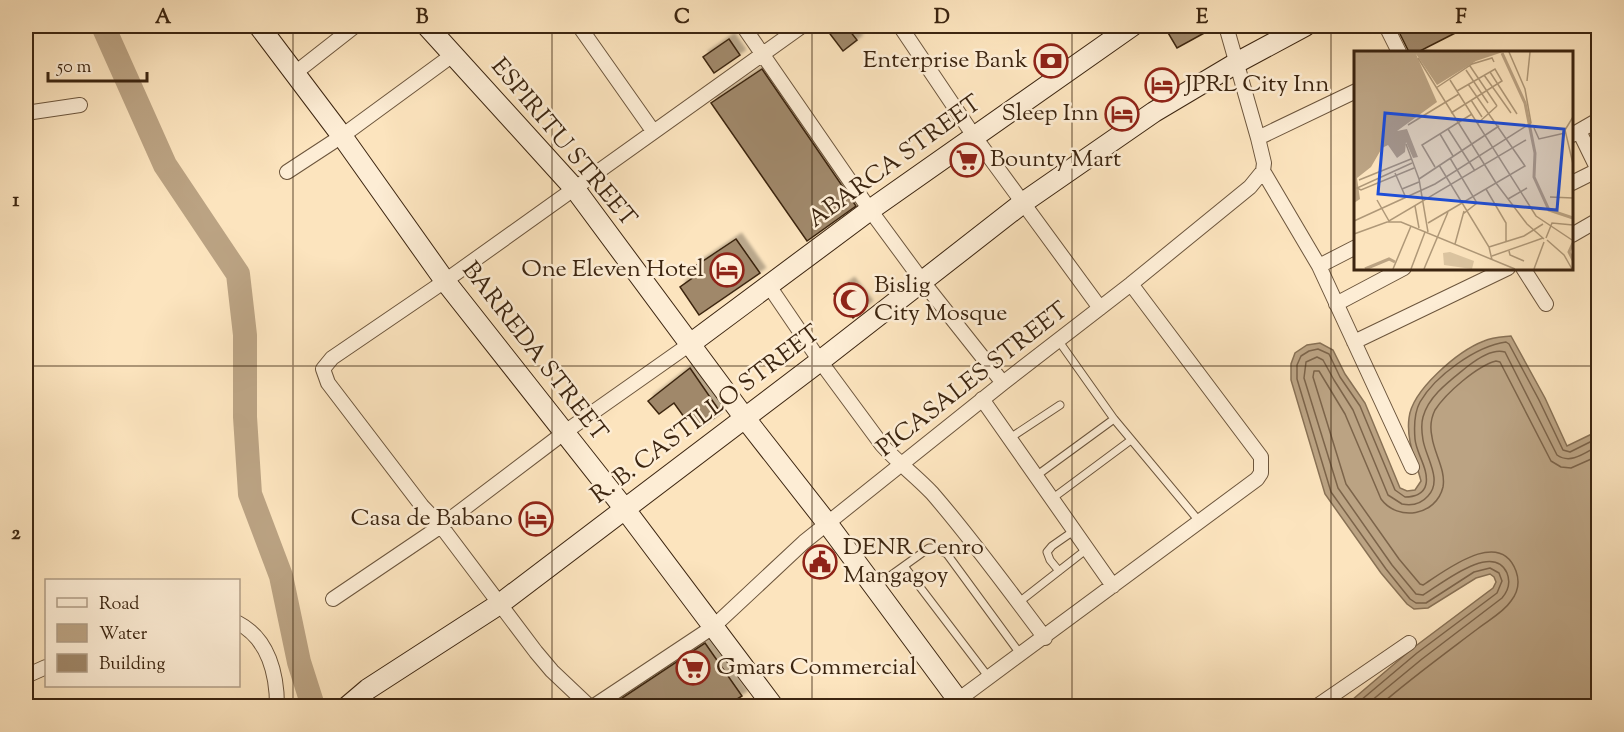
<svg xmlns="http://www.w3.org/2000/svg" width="1624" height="732" viewBox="0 0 1624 732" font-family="'Sorts Mill Goudy',serif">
  <defs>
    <filter id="shadow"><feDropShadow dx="5.5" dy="-5.5" stdDeviation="1.5" flood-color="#0004"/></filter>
  </defs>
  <rect width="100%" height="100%" fill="#fce4be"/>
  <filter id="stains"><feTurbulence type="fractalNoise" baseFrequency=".00333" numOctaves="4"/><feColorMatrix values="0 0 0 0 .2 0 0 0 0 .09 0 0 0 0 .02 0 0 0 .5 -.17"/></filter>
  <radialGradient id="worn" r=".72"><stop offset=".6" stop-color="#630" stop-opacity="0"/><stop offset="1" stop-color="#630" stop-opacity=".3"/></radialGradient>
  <path fill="#bba383" stroke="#887155" stroke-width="1.5" d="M1511,336L1545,398L1567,446L1598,431V706H1345L1413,648L1493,588L1496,582L1494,577L1490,574L1476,578L1428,608L1414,609L1407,604L1381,573L1325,494L1291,380V364L1295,353L1307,345L1320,343L1333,350L1345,374L1365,403L1400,488L1407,491L1415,490L1421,481C1416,461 1406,440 1409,418C1412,390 1458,351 1484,341C1493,337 1502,337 1511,336Z"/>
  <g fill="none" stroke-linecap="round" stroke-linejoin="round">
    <path stroke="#7c644a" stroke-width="1.5" d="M1354,706L1417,653L1497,593L1502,581L1499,573L1490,568L1474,572L1426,603H1416L1410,599L1386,569L1331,492L1297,379V365L1301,356L1309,351L1318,349L1329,354L1340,377L1360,406L1395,490L1405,497C1414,497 1424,494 1426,484C1429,469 1416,453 1415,439C1414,427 1414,413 1420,402C1435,376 1476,346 1506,342L1509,344L1539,400L1563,450L1570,452L1598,438
      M1365,706L1422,659L1502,598C1508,591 1511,583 1507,573C1493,541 1440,585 1423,595L1416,594L1392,565L1338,488L1304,378L1306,362L1317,357L1323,360L1334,380L1353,410L1388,495L1402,504C1412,506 1421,504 1428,496C1443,480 1426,458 1423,440C1422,434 1421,424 1423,417C1429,395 1451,380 1468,366C1477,359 1493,348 1505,352L1557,455C1571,465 1586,452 1598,446
      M1379,706C1410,679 1443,655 1476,630C1487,621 1503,613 1511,601C1518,592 1520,582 1516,571C1500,527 1445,571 1423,585L1420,584L1399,559L1346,484L1313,377L1314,371H1319L1345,414L1381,499C1398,522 1436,516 1443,487C1446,470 1434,453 1432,437C1430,428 1431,418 1435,410C1446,393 1477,366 1496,361L1500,362L1551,461L1561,467L1571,468L1598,456"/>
    <path stroke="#bba383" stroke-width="24" d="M103,26L165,165L238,274L245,335V417L250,494L281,576L299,662L313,706"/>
  </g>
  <path fill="#a0886a" stroke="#3c2510" stroke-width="1.5" filter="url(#shadow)" d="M824,26H846L857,40L843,51Z
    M1164,26H1217L1177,48Z
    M1396,26H1469L1418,52H1409Z
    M729,39L740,55L714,73L703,57Z
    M762,69L856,206L807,241L711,103Z
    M736,239L760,273L699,315L680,287L698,274L694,267Z
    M849,283L867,306L853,318L834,294Z
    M690,368L721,413L701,428L690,413L684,417L674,403L659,414L648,401Z
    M705,643L742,696L726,706H610Z"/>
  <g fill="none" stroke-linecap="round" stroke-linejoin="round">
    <g stroke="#6c553c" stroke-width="9">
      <path id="lane" d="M1058,340L1114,419L1199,521
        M1010,438L1060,405
        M1036,476L1114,419
        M1053,498L1131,440
        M904,566L990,679
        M1059,571L1050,560L1047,552L1052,546L1075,530
        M876,586L929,548H935L947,554L1021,655
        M1018,603L1087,549"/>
    </g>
    <g stroke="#6c553c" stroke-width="16">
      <path id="street" d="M579,26L653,131
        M743,26L870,210L923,282L1003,383
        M900,26L974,136L1100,308
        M1226,26L1258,138L1264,163L1263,171L1319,266L1412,467
        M1386,26L1399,52
        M295,73L355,26
        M26,113L80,105
        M1579,131L1598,170
        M1572,135L1598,120
        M1258,138L1356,91
        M287,172L342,136L454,54
        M1572,183L1598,170
        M1572,235L1598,220
        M1319,266L1356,247
        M1523,268L1546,304
        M769,286L820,361L882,445C898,463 916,476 932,493C972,539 1008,589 1045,638
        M1336,304L1404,268
        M1354,342L1508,268
        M982,399L1113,586
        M333,599L441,526L565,432L690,344
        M238,623C269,639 277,675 277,706
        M26,676L46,667
        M589,706L552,671L536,652L441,526L422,506L328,383L323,369L332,358L445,281L802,26
        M594,706L713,627L804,542L1003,383L1131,284L1250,187L1263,171
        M963,706L958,700L1257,479L1261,473V457L1131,284
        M1317,706L1409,643"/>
    </g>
    <g stroke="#3c2510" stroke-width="22">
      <path id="secondary" d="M259,26L342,136L445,281L624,508L773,706
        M427,26L575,189L744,417L827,523L958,700L950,706
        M690,344L870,210L1132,26
        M348,706L368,689L501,603L820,361L1024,202L1154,112L1238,62L1305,26"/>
    </g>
    <use href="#lane" stroke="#fdedd5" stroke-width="7"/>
    <use href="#street" stroke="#fdedd5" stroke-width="14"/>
    <use href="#secondary" stroke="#fdedd5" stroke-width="20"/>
  </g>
  <path fill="none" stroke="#3c2510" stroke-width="1.5" stroke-opacity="0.55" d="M293,26V706M552,26V706M812,26V706M1072,26V706M1331,26V706M26,366H1598"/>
  <defs>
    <g id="bank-ring" transform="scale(1.725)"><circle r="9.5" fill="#fdedd5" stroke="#8f2418" stroke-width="1.5"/><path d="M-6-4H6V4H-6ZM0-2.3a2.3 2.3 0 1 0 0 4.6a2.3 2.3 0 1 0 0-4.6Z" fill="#8f2418"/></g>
    <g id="hotel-ring" transform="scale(1.725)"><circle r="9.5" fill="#fdedd5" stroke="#8f2418" stroke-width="1.5"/><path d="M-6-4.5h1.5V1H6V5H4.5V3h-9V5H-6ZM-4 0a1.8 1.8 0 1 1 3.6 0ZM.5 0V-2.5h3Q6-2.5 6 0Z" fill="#8f2418"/></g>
    <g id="supermarket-ring" transform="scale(1.725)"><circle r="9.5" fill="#fdedd5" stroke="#8f2418" stroke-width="1.5"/><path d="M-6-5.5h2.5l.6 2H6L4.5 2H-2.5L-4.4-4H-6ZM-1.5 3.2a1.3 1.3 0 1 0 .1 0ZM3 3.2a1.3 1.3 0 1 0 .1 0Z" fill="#8f2418"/></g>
    <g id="mosque-ring" transform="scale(1.725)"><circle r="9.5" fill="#fdedd5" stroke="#8f2418" stroke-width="1.5"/><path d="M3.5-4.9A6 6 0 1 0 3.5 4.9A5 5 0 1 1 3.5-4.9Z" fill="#8f2418"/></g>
    <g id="civic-ring" transform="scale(1.725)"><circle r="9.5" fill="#fdedd5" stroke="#8f2418" stroke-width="1.5"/><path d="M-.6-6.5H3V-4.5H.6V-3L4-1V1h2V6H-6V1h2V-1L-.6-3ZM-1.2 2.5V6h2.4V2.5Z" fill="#8f2418"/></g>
  </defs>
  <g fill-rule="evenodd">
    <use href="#bank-ring" x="1051" y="61"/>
    <use href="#hotel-ring" x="1162" y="85"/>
    <use href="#hotel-ring" x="1122" y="114"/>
    <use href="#supermarket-ring" x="967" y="160"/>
    <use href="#hotel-ring" x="727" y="270"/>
    <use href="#mosque-ring" x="851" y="300"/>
    <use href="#hotel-ring" x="536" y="519"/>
    <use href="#civic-ring" x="820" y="562"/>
    <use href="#supermarket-ring" x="693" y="668"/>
  </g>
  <g text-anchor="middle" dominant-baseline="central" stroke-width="5" stroke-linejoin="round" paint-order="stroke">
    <g font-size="24" fill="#3c2510" stroke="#fdedd5" text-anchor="start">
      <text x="1028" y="61" text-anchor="end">Enterprise Bank</text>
      <text x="1185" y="85">JPRL City Inn</text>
      <text x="1099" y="114" text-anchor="end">Sleep Inn</text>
      <text x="990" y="160">Bounty Mart</text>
      <text x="704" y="270" text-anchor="end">One Eleven Hotel</text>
      <text x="874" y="286">Bislig<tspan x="874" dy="28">City Mosque</tspan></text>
      <text x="513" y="519" text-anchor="end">Casa de Babano</text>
      <text x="843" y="548">DENR Cenro<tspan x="843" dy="28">Mangagoy</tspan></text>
      <text x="716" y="668">Gmars Commercial</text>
    </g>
    <g font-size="24" fill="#3c2510" stroke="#fdedd5">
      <text transform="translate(563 143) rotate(50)">ESPIRITU STREET</text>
      <text transform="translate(895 162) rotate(-36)">ABARCA STREET</text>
      <text transform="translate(534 352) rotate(52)">BARREDA STREET</text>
      <text transform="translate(973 380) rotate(-38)">PICASALES STREET</text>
      <text transform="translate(706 415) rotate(-37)">R. B. CASTILLO STREET</text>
    </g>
  </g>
  <g transform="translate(1354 51)">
    <rect width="219" height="219" fill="#fce4be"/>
    <path d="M96,201L120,210L118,218L90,214L89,202Z" fill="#dbc4a0"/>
    <path d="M0,1H149L122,10L83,34L62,3L83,51L43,80L53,78L64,106L59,107L52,91L51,101L43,107L34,94L28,97L17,116L3,127L6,148L0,152Z" fill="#bba383"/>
    <path fill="none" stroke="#bba383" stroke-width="3" d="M148,2L171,52L181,102L180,126L195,159L219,167M219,192L215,201L219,209M11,218L35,208L41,211"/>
    <path fill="none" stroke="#af9878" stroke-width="1.5" d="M64,7L142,132L173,173L190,188M116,15L143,55M112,19L134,52M136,21L163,63M130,24L157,62M96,29L182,165L218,189M173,30L176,1M82,37L118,13L138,7L140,11M117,49L128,66M97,62L148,30L141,18L103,40M219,66L211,79L219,113M124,72L143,55M54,74L105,43M180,77L185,88L211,82M94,78L121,120M86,83L99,105M52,93L65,128L74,181M96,107L123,152L109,163M58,112L3,137L7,139L60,117M85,114L135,196L138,209M81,116L68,94L118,63M41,122L52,147M65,128L145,75M5,129L57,108M48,138L65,131M132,138L152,172V190M196,146L219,147M154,148L173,137M23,149L35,170L172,89M61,155L65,177M0,170L81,133L177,72L171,38L155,1M74,172L171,115L114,33M0,183L33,171H47L161,218M192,187L198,172L219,174M193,189L210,204L218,218M101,193L110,160M135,196L170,185L189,173M155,200L156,204L170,210M138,205L189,187M39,218L57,175M57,218L71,181M70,218L94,161M180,218L190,191"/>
    <path fill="#1d4ed8" fill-opacity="0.15" stroke="#1d4ed8" stroke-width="3" d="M31,62L210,78L203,159L24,143Z"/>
    <rect width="219" height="219" fill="none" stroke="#3c2510" stroke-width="3"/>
  </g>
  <rect width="1624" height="732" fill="none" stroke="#fce4be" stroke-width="66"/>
  <rect x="45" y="579" width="195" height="108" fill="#fdedd5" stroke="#b09d86" stroke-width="1.5"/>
  <rect x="57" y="598" width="30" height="9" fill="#fdedd5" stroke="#b09d86" stroke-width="1.5"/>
  <text x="99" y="609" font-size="18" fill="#3c2510">Road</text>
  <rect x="57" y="624" width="30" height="18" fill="#bba383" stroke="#b09d86" stroke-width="1.5"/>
  <text x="99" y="639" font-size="18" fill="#3c2510">Water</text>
  <rect x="57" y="654" width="30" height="18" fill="#a0886a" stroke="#b09d86" stroke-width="1.5"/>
  <text x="99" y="669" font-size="18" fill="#3c2510">Building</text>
  <path d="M48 72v9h99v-9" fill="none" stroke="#3c2510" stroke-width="3"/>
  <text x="57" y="72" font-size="18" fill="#3c2510" stroke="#fdedd5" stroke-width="4.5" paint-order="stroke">50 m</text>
  <rect x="33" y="33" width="1558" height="666" fill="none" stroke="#3c2510" stroke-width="2"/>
  <g font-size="20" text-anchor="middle" font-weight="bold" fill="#3c2510">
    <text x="163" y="23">A</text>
    <text x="422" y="23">B</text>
    <text x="682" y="23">C</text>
    <text x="942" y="23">D</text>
    <text x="1202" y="23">E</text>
    <text x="1461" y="23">F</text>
    <text x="16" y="206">1</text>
    <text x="16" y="539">2</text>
  </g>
  <rect width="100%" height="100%" filter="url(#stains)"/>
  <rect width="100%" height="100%" fill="url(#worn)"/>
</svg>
